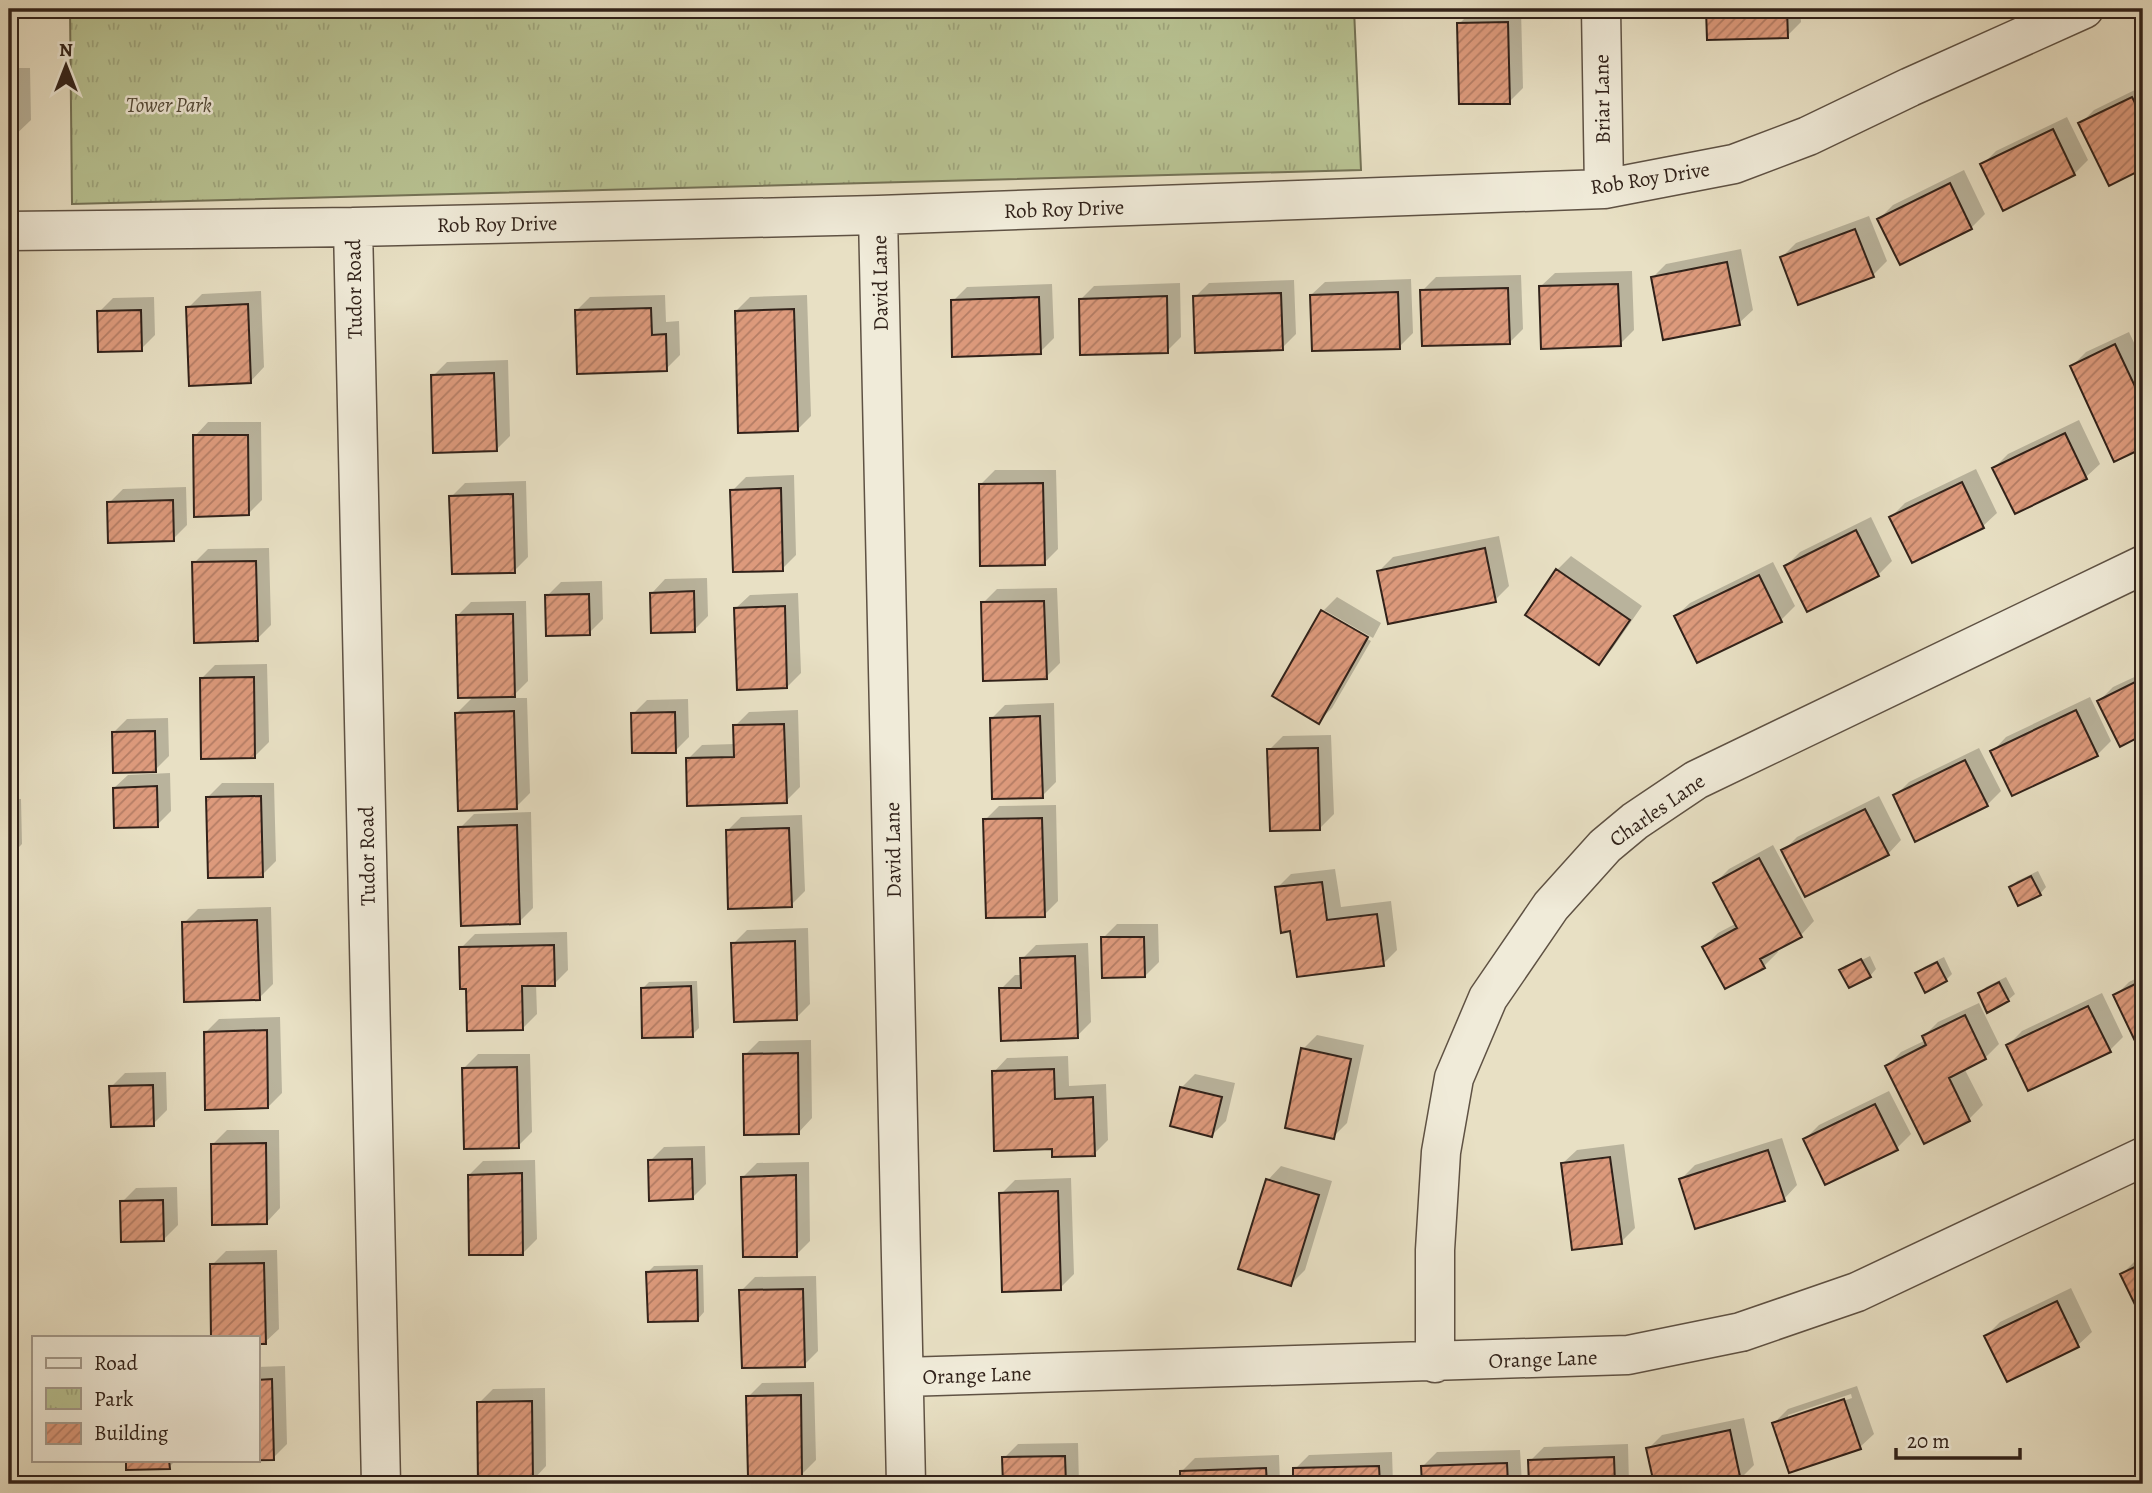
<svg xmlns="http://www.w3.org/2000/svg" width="2152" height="1493" viewBox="0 0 2152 1493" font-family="Alegreya,serif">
  <defs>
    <pattern id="park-tufts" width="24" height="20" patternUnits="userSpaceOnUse" patternTransform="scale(1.75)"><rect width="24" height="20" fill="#b8c292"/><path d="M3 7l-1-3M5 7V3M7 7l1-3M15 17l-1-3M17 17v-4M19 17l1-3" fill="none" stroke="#9fa67d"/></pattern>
    <pattern id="building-hatch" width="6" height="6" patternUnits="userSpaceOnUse" patternTransform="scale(1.75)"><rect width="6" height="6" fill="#dd9a7c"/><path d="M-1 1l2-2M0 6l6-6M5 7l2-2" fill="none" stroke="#b47d65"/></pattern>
  </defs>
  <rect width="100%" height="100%" fill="#e8e0c4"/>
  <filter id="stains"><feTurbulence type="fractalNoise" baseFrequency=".00286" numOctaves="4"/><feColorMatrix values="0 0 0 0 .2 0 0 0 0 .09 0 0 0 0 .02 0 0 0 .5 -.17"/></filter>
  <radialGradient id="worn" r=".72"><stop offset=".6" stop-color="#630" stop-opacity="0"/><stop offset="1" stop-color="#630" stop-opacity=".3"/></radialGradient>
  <path fill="url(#park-tufts)" stroke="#747256" stroke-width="2" d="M70,9H1354L1361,170L72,204Z"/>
  <path fill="#0003" fill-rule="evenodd" d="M1521,9L1523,88L1509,102L1459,24L1473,10Z
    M1708,9H1800L1801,22L1787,36L1709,38Z
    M9,68H30L31,120L9,141Z
    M2143,86V167L2110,183L2081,123L2094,110Z
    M2067,117L2088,160L2074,174L1982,165L1996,151Z
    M1964,170L1985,214L1971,228L1879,219L1893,205Z
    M1869,216L1887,261L1873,275L1782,257L1796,243Z
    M1741,249L1753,310L1739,323L1652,278L1666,264Z
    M1632,271L1634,330L1620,344L1541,286L1555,273Z
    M1521,275L1523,329L1509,343L1422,291L1436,277Z
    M1411,279L1413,333L1399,347L1311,295L1325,282Z
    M1294,280L1296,334L1282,348L1195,297L1209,283Z
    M1180,283L1181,337L1167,351L1080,300L1094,286Z
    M1052,284L1054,338L1040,352L953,301L967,287Z
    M261,291L264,367L251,381L188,308L202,294Z
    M665,295L666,322L679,321L680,355L666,369L576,311L590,297Z
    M807,295L811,416L797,430L736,311L750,297Z
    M154,297L155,335L141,349L99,312L113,298Z
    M2129,332L2143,362V446L2115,459L2072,366L2086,352Z
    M508,360L510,436L496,450L433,376L447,362Z
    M2079,420L2100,464L2086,477L2016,512L1994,468L2008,454Z
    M208,422H261L262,500L248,514L195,436Z
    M1976,469L1997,513L1983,526L1913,561L1891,517L1905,503Z
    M995,470H1056L1058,549L1044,563L981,484Z
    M794,475L796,555L782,569L732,491L746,477Z
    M526,481L528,557L514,571L451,497L465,483Z
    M186,487L187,525L173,539L109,503L123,489Z
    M1871,517L1892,561L1878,575L1786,566L1800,552Z
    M1499,536L1509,586L1495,600L1379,571L1393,557Z
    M269,548L271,625L257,639L194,563L208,549Z
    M1571,556L1642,606L1612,649L1599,663L1557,570Z
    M1773,562L1795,606L1781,620L1676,616L1690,603Z
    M707,578L708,616L694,630L652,593L665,579Z
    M602,581L603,619L589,633L547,596L561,582Z
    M1057,588L1060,663L1046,677L983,603L997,589Z
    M798,593L801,673L787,687L736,608L750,595Z
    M1337,597L1381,623L1373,638L1324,610V614L1371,641L1332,708L1319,721L1274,695L1323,611Z
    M526,601L528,681L511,698H527L530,793L516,807L457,713L474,696L457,616L471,602Z
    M267,664L269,742L255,756L201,679L215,665Z
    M2143,673V734L2121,745L2099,701L2113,687Z
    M2090,697L2111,741L2097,755L1993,751L2006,737Z
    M688,699L689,737L675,751L633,714L647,700Z
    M1054,703L1056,782L1042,796L991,719L1005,705Z
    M798,710L800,787L786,801L688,759L702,745L735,744V726L749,712Z
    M168,718L169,756L155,770L113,733L127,719Z
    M1331,735L1334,814L1320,828L1269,750L1283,736Z
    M1979,748L2001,791L1987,805L1895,796L1909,782Z
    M170,773L171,811L157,825L114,788L128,775Z
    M222,783H274L276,861L262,875L208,797Z
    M1879,796L1901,840L1888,854L1783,851L1797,837Z
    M9,799H21L22,844L9,857Z
    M1056,805L1058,901L1044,915L985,820L999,806Z
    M531,812L533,908L519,922L460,828L474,814Z
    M802,815L805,891L791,905L728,830L741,817Z
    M1773,845L1814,921L1801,935L1776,949L1778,952L1764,966L1704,947L1718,933L1737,923L1715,883L1729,869Z
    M1335,869L1341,907L1391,901L1397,950L1383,964L1292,929L1277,888L1291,874Z
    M2038,871L2046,887L2040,894L2011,887L2017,881Z
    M271,907L273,984L259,998L184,923L198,909Z
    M1117,924H1158L1159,962L1145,976L1103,938Z
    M808,928L810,1004L796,1018L733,944L747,930Z
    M567,932L568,970L554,984H536L537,1014L523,1028L467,987L461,948L475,934Z
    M1088,943L1091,1022L1077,1036L1001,989L1015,975H1023L1022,959L1036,945Z
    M1870,956L1876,969L1870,976L1841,970L1846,965V968Z
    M1944,957L1952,974L1946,980L1917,974L1924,967Z
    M2143,975V1036L2136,1039L2115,996L2129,982Z
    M2006,977L2015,994L2008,1000L1980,994L1986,987Z
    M697,981L699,1028L692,1035L643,988L649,982Z
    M2102,993L2123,1037L2110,1050L2008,1045L2022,1031Z
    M1979,1003L1999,1044L1985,1058L1964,1068L1983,1105L1969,1119L1887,1066L1901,1052L1926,1040L1924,1036L1938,1022Z
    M280,1017L282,1093L268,1107L205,1033L219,1019Z
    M1317,1035L1364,1045L1347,1123L1333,1137L1303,1049Z
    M811,1040L812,1118L799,1132L745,1055L759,1041Z
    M478,1054H530L532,1132L518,1146L464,1068Z
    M1068,1056L1069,1086L1106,1084L1108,1140L1094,1154L1054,1147L994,1072L1007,1058Z
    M166,1072L167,1110L153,1124L111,1087L125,1073Z
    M1195,1074L1235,1083L1226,1121L1212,1135L1181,1088Z
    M1889,1091L1911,1134L1897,1148L1805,1139L1819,1125Z
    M227,1130H279L280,1208L267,1222L213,1144Z
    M1782,1138L1797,1185L1784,1199L1681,1179L1695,1165Z
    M1624,1144L1635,1228L1621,1242L1563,1163L1577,1150Z
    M705,1146L706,1184L692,1198L650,1161L664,1147Z
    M535,1160L537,1239L523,1253L469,1175L483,1161Z
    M809,1162L810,1241L796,1255L743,1177L757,1163Z
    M1281,1166L1332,1181L1305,1270L1291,1284L1268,1180Z
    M1071,1178L1074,1274L1060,1288L1001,1194L1015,1180Z
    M177,1187L178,1225L164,1239L122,1202L136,1188Z
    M277,1250L279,1329L265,1342L257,1337H213L212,1265L226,1251Z
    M2143,1257V1317L2122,1274L2136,1260Z
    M703,1265L704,1312L698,1319L648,1272L654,1266Z
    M816,1276L818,1351L804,1365L741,1291L755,1277Z
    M2071,1288L2092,1332L2078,1345L2008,1380L1986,1336L2000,1322Z
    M285,1366L287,1444L273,1458L257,1459V1367Z
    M814,1382L816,1460L802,1474L748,1397L762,1383Z
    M1857,1386L1874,1434L1860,1447L1774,1423L1788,1409ZM1851,1394L1852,1398L1788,1419V1415Z
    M545,1388L546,1466L533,1480L479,1403L493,1389Z
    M1744,1418L1754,1465L1740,1479L1716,1484H1655L1648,1449L1662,1435Z
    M1078,1443L1079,1484H1004V1458L1018,1444Z
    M1628,1444L1629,1484H1531L1530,1461L1544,1447Z
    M1520,1450L1522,1484H1424L1423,1466L1437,1452Z
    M1392,1452L1393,1484H1295V1469L1309,1455Z
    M1279,1455L1280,1484H1182L1181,1472L1195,1458Z
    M128,1460H176L169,1467L128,1469Z
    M234,1476H286V1484H226Z"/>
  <path fill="url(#building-hatch)" stroke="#31221a" stroke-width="2" d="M1706,9H1787L1788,38L1707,40Z
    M1508,22L1510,104H1459L1457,23Z
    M9,88H10L11,142H9Z
    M2132,97L2137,107L2143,104V169L2109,186L2078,123Z
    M2053,129L2075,175L2003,211L1980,164Z
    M1950,183L1972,229L1900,265L1877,219Z
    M1855,229L1874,277L1798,305L1780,257Z
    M1727,262L1740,325L1663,340L1651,277Z
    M1618,284L1621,346L1541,349L1539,286Z
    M1508,288L1510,344L1422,346L1420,290Z
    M1398,292L1400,349L1312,351L1310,295Z
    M1281,293L1283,350L1195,353L1193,296Z
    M1167,296L1168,353L1080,355L1079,299Z
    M1039,297L1041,354L952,357L951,300Z
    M248,304L251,383L189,386L186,307Z
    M651,308L652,335L666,334L667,371L577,374L575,310Z
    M794,309L798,431L738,433L735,311Z
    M141,310L142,351L98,352L97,311Z
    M2115,344L2139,395L2143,393V448L2114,462L2070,366Z
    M494,373L497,451L433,453L431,375Z
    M2065,433L2087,479L2015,514L1992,468Z
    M193,435H248L249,515L194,517Z
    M1962,482L1984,528L1912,563L1889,517Z
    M1043,483L1045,565L980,566L979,484Z
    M781,488L783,571L733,572L730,490Z
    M513,494L515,573L452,574L449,496Z
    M173,500L174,541L108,543L107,502Z
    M1856,530L1879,576L1807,612L1784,566Z
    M1485,548L1496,602L1388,624L1377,571Z
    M256,561L258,641L194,643L192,562Z
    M1556,569L1630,620L1599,665L1525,615Z
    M1759,575L1782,622L1697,663L1674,616Z
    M694,591L695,632L651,633L650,593Z
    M589,594L590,635L546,636L545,595Z
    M1044,601L1047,679L983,681L981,602Z
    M785,606L787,688L737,690L734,608Z
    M1321,610L1368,637L1319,724L1272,696Z
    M513,614L515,697L458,698L456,615Z
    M254,677L255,758L201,759L200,678Z
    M2143,678V735L2120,747L2097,701Z
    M2076,710L2098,756L2012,796L1990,751Z
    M514,711L517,809L458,811L455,713Z
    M675,712L676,753H632L631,713Z
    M1040,716L1043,798L992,799L990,718Z
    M784,724L787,803L687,806L686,758L734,757L733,725Z
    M155,731L156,772L113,773L112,732Z
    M1318,748L1320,830L1270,831L1267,749Z
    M1965,760L1988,806L1915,842L1893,795Z
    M157,786L158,827L114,828L113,788Z
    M261,796L263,877L208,878L206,797Z
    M1865,809L1889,855L1805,897L1781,850Z
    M1042,818L1045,917L986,918L983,819Z
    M517,825L520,924L461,926L458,827Z
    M789,828L792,907L728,909L726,830Z
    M1759,858L1802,937L1760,959L1765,968L1725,989L1702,947L1737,928L1713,883Z
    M2031,876L2041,895L2018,906L2009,887Z
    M1322,882L1327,920L1377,914L1384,966L1297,977L1290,931L1281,933L1275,887Z
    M257,920L260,1000L184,1002L182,922Z
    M1101,937H1144L1145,977L1102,978Z
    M795,941L797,1020L734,1022L731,943Z
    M554,945L555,986H522L523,1030L467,1031L466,989H460L459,947Z
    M1075,956L1078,1038L1001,1041L999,988H1021L1020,958Z
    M1861,959L1871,977L1849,988L1839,970Z
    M1937,962L1947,981L1925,993L1915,973Z
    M2143,980V1038L2135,1041L2113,995Z
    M1999,982L2009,1001L1987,1013L1978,993Z
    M691,986L693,1037L642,1038L641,988Z
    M2088,1006L2111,1052L2028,1091L2006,1045Z
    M1965,1015L1986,1059L1949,1078L1970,1121L1924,1144L1885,1066L1926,1045L1922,1036Z
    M267,1030L268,1108L205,1110L204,1032Z
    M1301,1048L1351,1059L1334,1139L1285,1128Z
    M798,1053L799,1134L744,1135L743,1054Z
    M517,1067L519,1148L464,1149L462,1068Z
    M1054,1069L1055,1099L1093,1097L1095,1156L1052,1157V1149L994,1151L992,1071Z
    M153,1085L154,1126L111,1127L109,1086Z
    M1180,1087L1222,1097L1212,1137L1170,1126Z
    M1875,1104L1898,1150L1825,1185L1803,1139Z
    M266,1143L267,1224L212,1225L211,1144Z
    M1768,1150L1785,1201L1695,1229L1679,1179Z
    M1610,1157L1622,1244L1572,1250L1561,1163Z
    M692,1159L693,1199L649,1201L648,1160Z
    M522,1173L523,1255H469L468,1175Z
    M796,1175L797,1257H743L741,1177Z
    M1266,1179L1319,1195L1291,1286L1238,1269Z
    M1058,1191L1061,1290L1002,1292L999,1193Z
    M163,1200L164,1241L121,1242L120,1201Z
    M264,1263L266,1344H257V1337H211L210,1264Z
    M2143,1263V1321L2120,1274Z
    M697,1270L698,1321L648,1322L646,1272Z
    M803,1289L805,1367L742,1368L739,1290Z
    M2057,1301L2079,1347L2007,1382L1984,1336Z
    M272,1379L274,1460L219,1461L257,1460V1380Z
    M801,1395L802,1476L748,1477L746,1396Z
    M1844,1399L1861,1449L1789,1473L1772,1423Z
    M532,1401L533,1482L478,1483L477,1402Z
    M1730,1430L1741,1481L1724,1484H1654L1646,1448Z
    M1065,1456L1066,1484H1003L1002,1457Z
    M1614,1457L1615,1484H1529L1528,1460Z
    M126,1460H169L170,1469L126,1470Z
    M1507,1463L1508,1484H1422L1421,1466Z
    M1379,1466L1380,1484H1293V1468Z
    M1266,1468L1267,1484H1180V1471Z"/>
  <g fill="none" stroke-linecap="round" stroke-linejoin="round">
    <g stroke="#5f5244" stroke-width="41">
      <path id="minor" d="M1601,9L1604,189
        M878,215L906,1484
        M353,227L381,1484
        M9,231L353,227L878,215L1604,189L1734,164L1808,136L1910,87L2084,9
        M1435,1363V1250L1441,1152L1454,1078L1488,998L1551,906L1605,846L1635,821L1696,780L2143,565
        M904,1377L1628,1355L1741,1332L1857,1292L2143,1157"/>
    </g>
    <use href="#minor" stroke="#f0ebd9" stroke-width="38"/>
  </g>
  <g text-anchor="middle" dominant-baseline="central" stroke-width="5" stroke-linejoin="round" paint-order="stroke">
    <g font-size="21" fill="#31221a" stroke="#f0ebd9">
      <text transform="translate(1602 99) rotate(-91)">Briar Lane</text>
      <text transform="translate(1650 178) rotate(-9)">Rob Roy Drive</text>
      <text transform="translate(1064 209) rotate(-2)">Rob Roy Drive</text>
      <text transform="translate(497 224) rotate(-1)">Rob Roy Drive</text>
      <text transform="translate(880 283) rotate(-91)">David Lane</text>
      <text transform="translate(354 289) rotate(-91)">Tudor Road</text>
      <text transform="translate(1657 810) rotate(-35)">Charles Lane</text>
      <text transform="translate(893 850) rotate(-91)">David Lane</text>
      <text transform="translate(367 856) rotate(-91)">Tudor Road</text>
      <text transform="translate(1543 1359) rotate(-2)">Orange Lane</text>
      <text transform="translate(977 1375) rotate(-2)">Orange Lane</text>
    </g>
    <g font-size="21" font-style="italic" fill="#534a38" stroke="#f0ebd9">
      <text x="169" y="105">Tower Park</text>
    </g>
  </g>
  <rect width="2152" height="1493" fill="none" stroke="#e8e0c4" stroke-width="35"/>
  <rect x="10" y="10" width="2131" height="1472" fill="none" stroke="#31221a" stroke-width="3.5"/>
  <rect x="18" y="18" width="2117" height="1458" fill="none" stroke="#31221a" stroke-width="2"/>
  <rect x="32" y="1336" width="228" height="126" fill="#f0ebd9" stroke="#a49b8d" stroke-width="2"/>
  <rect x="46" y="1358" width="35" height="10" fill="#f0ebd9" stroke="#a49b8d" stroke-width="2"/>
  <text x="94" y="1370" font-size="21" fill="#31221a">Road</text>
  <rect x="46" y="1388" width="35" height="21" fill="url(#park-tufts)" stroke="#a49b8d" stroke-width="2"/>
  <text x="94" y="1406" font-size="21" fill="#31221a">Park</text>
  <rect x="46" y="1423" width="35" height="21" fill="url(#building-hatch)" stroke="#a49b8d" stroke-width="2"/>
  <text x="94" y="1440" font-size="21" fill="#31221a">Building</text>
  <g transform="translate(66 66)" stroke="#f0ebd9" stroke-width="5" paint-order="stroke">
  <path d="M0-5L12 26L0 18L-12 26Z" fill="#31221a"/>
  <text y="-10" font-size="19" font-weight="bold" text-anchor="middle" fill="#31221a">N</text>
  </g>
  <path d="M1896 1448v10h124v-10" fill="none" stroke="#31221a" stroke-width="3.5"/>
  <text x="1907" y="1448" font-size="21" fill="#31221a" stroke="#f0ebd9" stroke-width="5" paint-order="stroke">20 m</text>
  <rect width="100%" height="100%" filter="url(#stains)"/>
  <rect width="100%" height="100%" fill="url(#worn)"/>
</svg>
